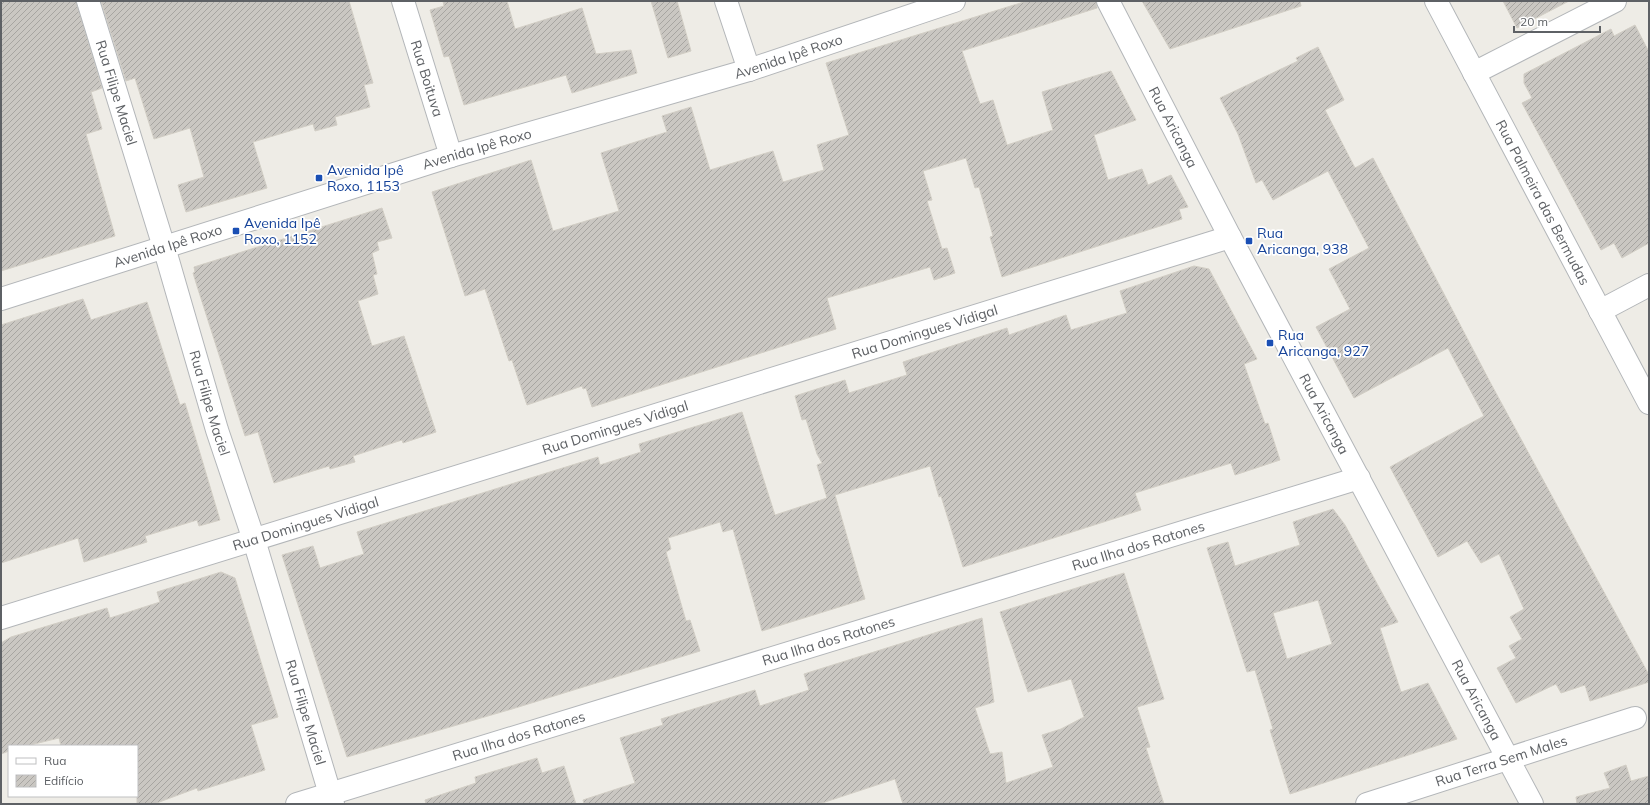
<svg xmlns="http://www.w3.org/2000/svg" width="1650" height="805" viewBox="0 0 1650 805" font-family="Mulish,sans-serif">
  <defs>
    <pattern id="building-hatch" width="6" height="6" patternUnits="userSpaceOnUse"><rect width="6" height="6" fill="#cac7c2"/><path d="M-1 1l2-2M0 6l6-6M5 7l2-2" fill="none" stroke="#a7a5a1"/></pattern>
  </defs>
  <rect width="100%" height="100%" fill="#eeece6"/>
  <path fill="url(#building-hatch)" stroke="#d2cec5" fill-rule="evenodd" d="M1,1H76L102,88L91,92L102,129L86,134L115,236L1,271Z
    M101,1H349L373,83L364,85L370,107L335,117L337,125L315,131L313,124L253,142L267,188L186,212L178,185L204,177L190,128L154,139L135,78L126,81Z
    M443,1H507L515,29L582,8L596,54L631,50L637,73L572,93L566,75L464,105L449,56L444,57L430,10L444,6Z
    M651,1H677L691,51L668,58Z
    M1027,1H1096L1097,8L962,51L980,104L993,100L1007,145L1053,130L1042,92L1111,71L1136,120L1094,135L1108,180L1142,169L1148,185L1171,175L1188,207L1179,209L1182,219L1002,277L990,237L993,236L979,187L975,188L966,158L923,171L932,200L927,201L942,249L947,248L955,273L934,280L930,267L827,298L836,329L592,407L586,388L583,389L582,386L527,405L512,360L509,361L485,289L465,296L432,192L531,160L553,231L619,211L601,153L667,132L662,116L691,107L710,170L773,151L783,182L824,170L817,145L849,135L826,63Z
    M1142,1H1300L1301,6L1170,49Z
    M1503,1H1569L1517,28Z
    M1635,25L1649,52V243L1622,258L1614,243L1601,250L1522,103L1532,98L1524,83V74L1611,29L1614,36Z
    M1318,47L1344,100L1325,110L1355,168L1373,158L1490,382L1637,653L1649,675V682L1590,701L1585,685L1561,693L1556,684L1516,703L1497,668L1516,658L1509,646L1522,639L1510,617L1524,609L1499,554L1481,563L1467,541L1438,557L1390,467L1484,416L1448,348L1354,398L1316,327L1350,309L1329,269L1369,248L1328,171L1273,200L1262,180L1256,183L1238,134L1220,98L1298,61L1296,58Z
    M382,208L392,238L377,242L379,250L372,253L377,274L373,275L378,294L358,301L372,346L404,336L436,432L403,443L402,440L353,456L355,462L330,469L329,466L274,483L258,432L245,436L197,286L193,273L195,272L194,267Z
    M1194,266L1209,269L1257,359L1244,364L1265,424L1268,423L1280,460L1235,475L1231,463L1135,493L1141,510L963,567L941,496L939,497L930,466L835,495L865,599L762,631L733,529L723,532L720,522L668,538L671,549L666,552L686,621L690,620L700,651L512,709L347,757L282,555L313,546L320,568L364,554L357,532L598,457L600,465L641,452L639,444L742,412L775,515L827,498L817,465L822,463L817,454L806,419L802,420L795,396L845,380L849,393L907,375L903,362L1007,328L1009,335L1066,315L1071,330L1127,313L1120,291Z
    M83,299L91,320L147,302L180,405L185,403L220,520L199,526L197,520L145,536L147,542L84,562L78,538L1,563V325Z
    M1333,509L1345,525L1398,622L1380,628L1401,692L1428,683L1457,739L1290,794L1270,730L1273,729L1255,670L1247,672L1207,548L1228,542L1235,566L1300,545L1293,522ZM1318,600L1332,644L1287,659L1273,613Z
    M221,572L235,578L278,717L251,725L265,770L198,791L197,788L154,804H137V746H61L59,738L26,746H9V751L1,754V643L11,637L107,608L110,618L160,602L157,592Z
    M1124,573L1164,699L1137,707L1150,747L1146,748L1164,804H903L895,779L819,804H584L583,800L635,783L620,738L663,725L661,719L755,690L760,706L809,690L804,674L982,618L994,702L975,708L990,754L1002,752L1006,783L1053,767L1042,735L1061,729L1084,717L1071,679L1028,692L1000,612Z
    M537,758L542,773L564,766L576,804H426L425,800L476,783L475,777Z
    M1626,765L1631,781L1649,776V804H1577L1576,797L1610,788L1604,773Z"/>
  <g fill="none" stroke-linecap="round" stroke-linejoin="round">
    <g stroke="#b3b6b9" stroke-width="24">
      <g id="minor">
        <path id="s1" d="M88,1L164,247L217,430L254,540L333,804"/>
        <path id="s2" d="M403,1L451,156"/>
        <path d="M726,1L749,70"/>
        <path id="s3" d="M1108,1L1230,237L1532,804"/>
        <path id="s4" d="M1436,1L1649,403"/>
        <path d="M1474,73L1615,1"/>
        <path id="s5" d="M1,299L451,156L749,70L954,1"/>
        <path d="M1600,311L1649,285"/>
        <path id="s6" d="M1,618L1230,237"/>
        <path id="s7" d="M297,804L1359,478"/>
        <path id="s8" d="M1367,804L1635,718"/>
      </g>
    </g>
    <use href="#minor" stroke="#fff" stroke-width="22"/>
  </g>
  <g fill="#1a4fb4" stroke="#fff" stroke-width="1.5">
    <rect x="315" y="174" width="8" height="8" rx="2"/>
    <rect x="232" y="227" width="8" height="8" rx="2"/>
    <rect x="1245" y="237" width="8" height="8" rx="2"/>
    <rect x="1266" y="339" width="8" height="8" rx="2"/>
  </g>
  <g text-anchor="middle" dominant-baseline="central" stroke-width="3.5" stroke-linejoin="round" paint-order="stroke">
    <g font-size="14" fill="#5e6165" stroke="#fff">
      <text stroke="none"><textPath href="#s5" startOffset="824">Avenida Ipê Roxo</textPath></text>
      <text stroke="none"><textPath href="#s2" startOffset="81">Rua Boituva</textPath></text>
      <text stroke="none"><textPath href="#s1" startOffset="96">Rua Filipe Maciel</textPath></text>
      <text stroke="none"><textPath href="#s3" startOffset="142">Rua Aricanga</textPath></text>
      <text stroke="none"><textPath href="#s5" startOffset="499">Avenida Ipê Roxo</textPath></text>
      <text stroke="none"><textPath href="#s4" startOffset="228">Rua Palmeira das Bermudas</textPath></text>
      <text stroke="none"><textPath href="#s5" startOffset="175">Avenida Ipê Roxo</textPath></text>
      <text stroke="none"><textPath href="#s6" startOffset="967">Rua Domingues Vidigal</textPath></text>
      <text stroke="none"><textPath href="#s1" startOffset="420">Rua Filipe Maciel</textPath></text>
      <text stroke="none"><textPath href="#s3" startOffset="466">Rua Aricanga</textPath></text>
      <text stroke="none"><textPath href="#s6" startOffset="643">Rua Domingues Vidigal</textPath></text>
      <text stroke="none"><textPath href="#s6" startOffset="319">Rua Domingues Vidigal</textPath></text>
      <text stroke="none"><textPath href="#s7" startOffset="880">Rua Ilha dos Ratones</textPath></text>
      <text stroke="none"><textPath href="#s7" startOffset="556">Rua Ilha dos Ratones</textPath></text>
      <text stroke="none"><textPath href="#s3" startOffset="790">Rua Aricanga</textPath></text>
      <text stroke="none"><textPath href="#s1" startOffset="744">Rua Filipe Maciel</textPath></text>
      <text stroke="none"><textPath href="#s7" startOffset="232">Rua Ilha dos Ratones</textPath></text>
      <text stroke="none"><textPath href="#s8" startOffset="141">Rua Terra Sem Males</textPath></text>
    </g>
    <g font-size="14" fill="#164399" stroke="#fff" text-anchor="start">
      <text x="327" y="170">Avenida Ipê<tspan x="327" dy="16">Roxo, 1153</tspan></text>
      <text x="244" y="223">Avenida Ipê<tspan x="244" dy="16">Roxo, 1152</tspan></text>
      <text x="1257" y="233">Rua<tspan x="1257" dy="16">Aricanga, 938</tspan></text>
      <text x="1278" y="335">Rua<tspan x="1278" dy="16">Aricanga, 927</tspan></text>
    </g>
  </g>
  <rect width="1650" height="805" fill="none" stroke="#5e6165" stroke-width="4"/>
  <rect x="8" y="745" width="130" height="52" fill="#ffffff" stroke="#bfc0c1"/>
  <rect x="16" y="758" width="20" height="6" fill="#ffffff" stroke="#bfc0c1"/>
  <text x="44" y="765" font-size="12" fill="#5e6165">Rua</text>
  <rect x="16" y="775" width="20" height="12" fill="url(#building-hatch)" stroke="#bfc0c1"/>
  <text x="44" y="785" font-size="12" fill="#5e6165">Edifício</text>
  <path d="M1514 26v6h86v-6" fill="none" stroke="#5e6165" stroke-width="2"/>
  <text x="1520" y="26" font-size="12" fill="#5e6165" stroke="#ffffff" stroke-width="3" paint-order="stroke">20 m</text>
</svg>
